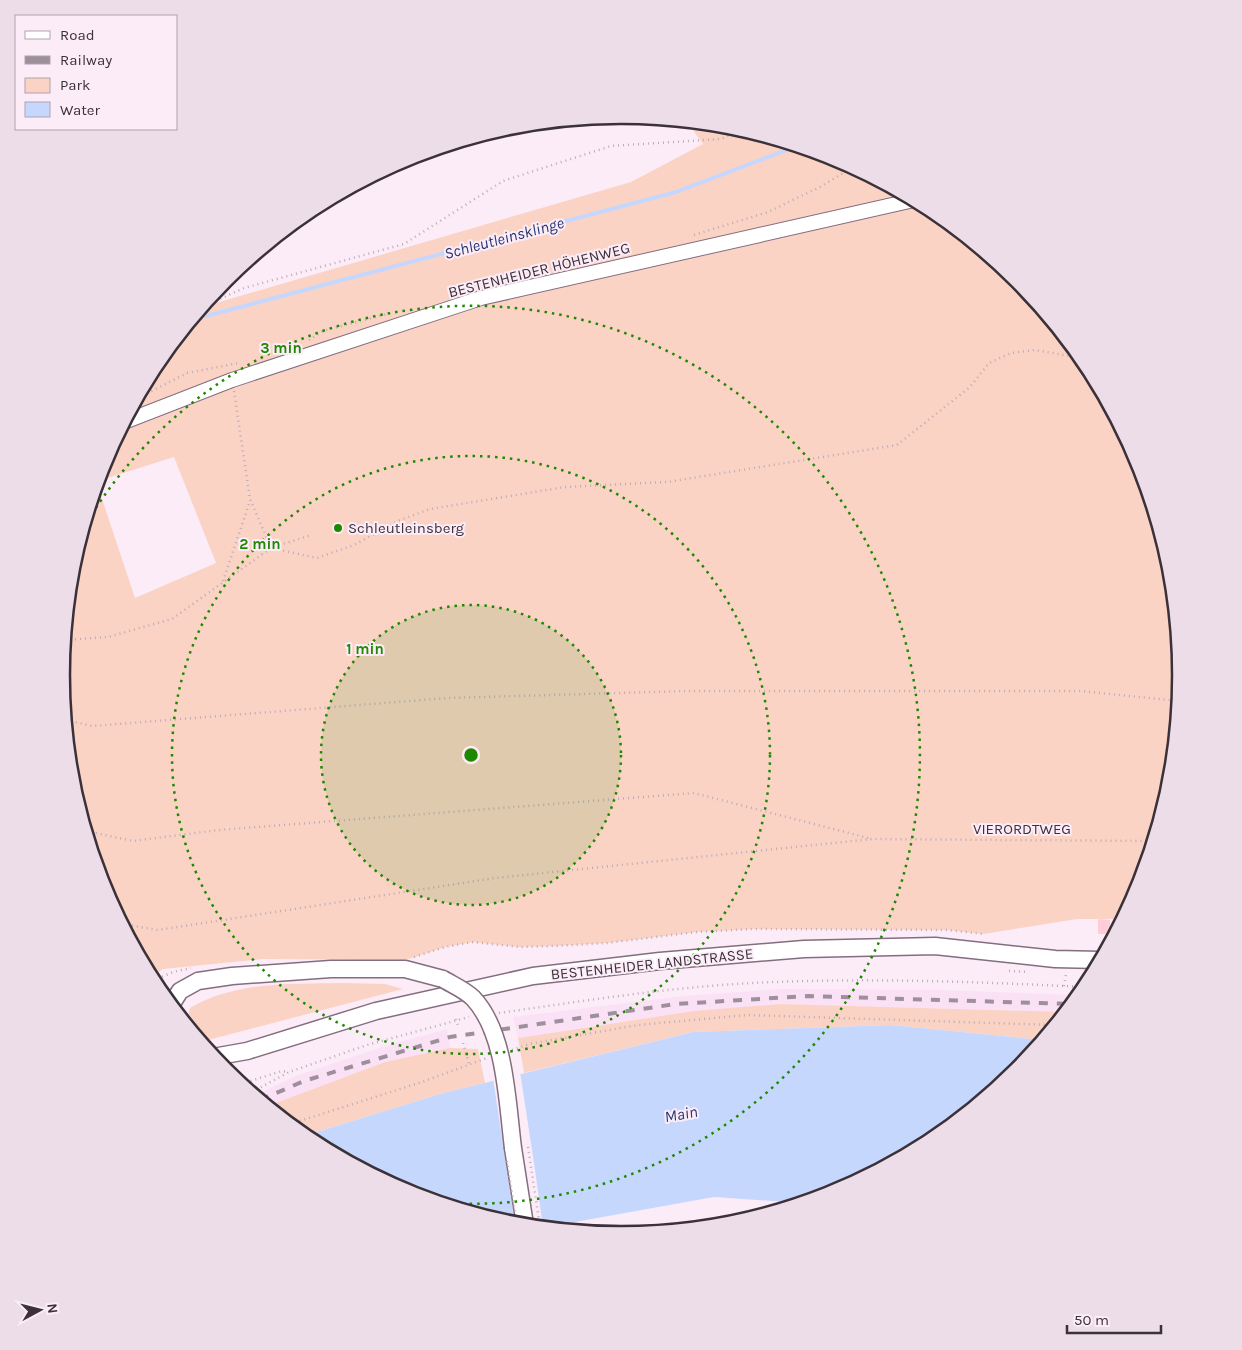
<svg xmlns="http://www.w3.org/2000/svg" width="1242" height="1350" viewBox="0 0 1242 1350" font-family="Karla,sans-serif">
  <rect width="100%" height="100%" fill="#fcecf8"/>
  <path fill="#fbe1f5" d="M780,989L939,990L1079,995L1065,1012L781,1004L599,1025L518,1038L513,1017L683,996Z
    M447,1029L450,1048L385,1062L268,1106L255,1095L298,1075L382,1047Z"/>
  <path fill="#fbd3c5" d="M687,122L730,126L835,158L932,210L1017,279L1087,364L1138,461L1170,566L1181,675L1170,784L1138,889L1122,919H1077L984,934L947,930L753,929L697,932L607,943L555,946L519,947L473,942L445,947L406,960L264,959L163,969L151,977L104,889L72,784L61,675L72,566L97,484L135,598L216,563L174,457L98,481L104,461L156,364L212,295L216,303L631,182L703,144Z
    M343,983L385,984L403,989L208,1040L196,1036L186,1022L190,1008C235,981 292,984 343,983Z
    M781,1004L1065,1012L1042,1040L891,1025L693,1032L524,1073L518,1038L694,1011Z
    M450,1048L478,1049L485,1083L443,1093L304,1136L268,1106L385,1062Z"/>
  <path fill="#c6d7fe" d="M891,1025L1042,1040L1017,1071L932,1141L835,1192L800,1203L714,1197L547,1227L512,1224L407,1192L304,1136L443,1093L693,1032Z"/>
  <path fill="#fcecf8" d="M520,1072L534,1163L543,1227L515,1224L493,1078Z"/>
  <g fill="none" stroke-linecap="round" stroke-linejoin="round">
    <path stroke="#c6d7fe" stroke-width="4" d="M206,316L676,192L797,146"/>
  </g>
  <path fill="#ffcdd5" d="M1098,919L1110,920V934H1098Z"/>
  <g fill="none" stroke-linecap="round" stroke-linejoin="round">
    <g stroke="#846d7f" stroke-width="16">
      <path id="minor" d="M124,422L232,380L481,298L914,200"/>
    </g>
    <g stroke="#846d7f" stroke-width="19">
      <path id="major" d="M171,1005L180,991L198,981L232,976L331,969H405L443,979
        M213,1057L247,1051L376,1011L533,976L660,961L804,949L935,946L1055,959L1100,960
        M513,1148L525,1225"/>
    </g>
    <path stroke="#baacb7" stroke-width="2.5" stroke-dasharray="1 4" stroke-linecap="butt" d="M694,235L768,212L820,187L853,167
      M202,307L244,288L404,244L503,181L611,146L720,139L744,130
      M309,340L323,331L391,313
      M234,391L250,499L271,548L317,558L354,545L400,520L430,509L565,487L667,482L897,445L970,387L989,363L1011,353L1035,350L1081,358
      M138,398L187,373L239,363
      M223,581L250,501
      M65,640L108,637L172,619L271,548L311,535
      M66,720L92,726L448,698L687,691H1081L1178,701
      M86,831L133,841L219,830L694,793L868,838
      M122,924L158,930L495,878L872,839L1153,841
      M414,957L445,947L473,942L519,947L555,946L607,943L697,932L753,929L947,930L984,934
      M1009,971L1028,972
      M153,981L173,972L191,968
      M1064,986L1066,974
      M499,1013C590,1000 683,985 775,982C878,978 982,982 1086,987
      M456,1019L458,1026
      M463,1043L469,1064
      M512,1050L529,1044L638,1025L747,1015L1054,1025
      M241,1084L282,1071L289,1072
      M252,1092L289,1072L367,1045L469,1017
      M290,1124L422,1082L487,1058"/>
    <use href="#minor" stroke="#fff" stroke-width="14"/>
    <use href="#major" stroke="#fff" stroke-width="16"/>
    <path stroke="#9d909a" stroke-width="4" stroke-dasharray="9 9" stroke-linecap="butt" d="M260,1100L304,1081L450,1037L676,1004L808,996L1072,1004"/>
    <g stroke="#846d7f" stroke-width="19" stroke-linecap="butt">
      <path id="major-bridge" d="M443,979C453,985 465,990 473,998C506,1033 507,1102 513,1148"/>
    </g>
    <path stroke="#baacb7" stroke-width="2.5" stroke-dasharray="1 4" stroke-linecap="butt" d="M528,1147L540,1227
      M507,1161L517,1225"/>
    <use href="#major-bridge" stroke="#fff" stroke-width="16"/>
  </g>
  <circle cx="471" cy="755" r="150" fill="#1d8800" fill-opacity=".12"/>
  <g fill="none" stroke="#1d8800" stroke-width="2.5" stroke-dasharray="2.5 5">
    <circle cx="471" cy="755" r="150"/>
    <circle cx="471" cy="755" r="299"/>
    <path d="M84 527A449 449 0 1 1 444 1203"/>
  </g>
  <circle fill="#1d8800" stroke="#fcecf8" stroke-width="2" cx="338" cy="528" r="5"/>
  <g text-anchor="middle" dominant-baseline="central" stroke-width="4" stroke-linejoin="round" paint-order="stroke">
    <g font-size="15" fill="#3b3139" stroke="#fcecf8">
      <text transform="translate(539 270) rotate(-14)">BESTENHEIDER HÖHENWEG</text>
      <text x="1022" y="829">VIERORDTWEG</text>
      <text transform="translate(652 964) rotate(-6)">BESTENHEIDER LANDSTRASSE</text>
    </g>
    <g font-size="15" fill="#3b3139" stroke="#fcecf8" text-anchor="start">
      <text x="348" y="528">Schleutleinsberg</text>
    </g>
    <g font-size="16" font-style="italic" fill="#243770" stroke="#fcecf8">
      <text transform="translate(504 238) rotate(-15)">Schleutleinsklinge</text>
      <text transform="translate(681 1114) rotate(-10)">Main</text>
    </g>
  </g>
  <path d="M0 0H1242V1350H0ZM70 675a551 551 0 1 1 1102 0a551 551 0 1 1-1102 0Z" fill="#eddde9" fill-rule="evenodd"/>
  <path fill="none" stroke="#3b3139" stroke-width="2.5" d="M70 675a551 551 0 1 1 1102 0a551 551 0 1 1-1102 0Z"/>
  <circle cx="471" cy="755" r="8" fill="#1d8800" stroke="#fcecf8" stroke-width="2.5"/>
  <g font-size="15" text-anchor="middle" font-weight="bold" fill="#1d8800" stroke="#fcecf8" stroke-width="4" stroke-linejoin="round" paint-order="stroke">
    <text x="281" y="353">3 min</text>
    <text x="260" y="549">2 min</text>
    <text x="365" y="654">1 min</text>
  </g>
  <rect x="15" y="15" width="162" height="115" fill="#fcecf8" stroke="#afa1ac"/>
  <rect x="25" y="31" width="25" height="8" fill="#ffffff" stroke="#afa1ac"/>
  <text x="60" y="40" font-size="15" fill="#3b3139">Road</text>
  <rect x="25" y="56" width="25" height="8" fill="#9d909a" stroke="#afa1ac"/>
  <text x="60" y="65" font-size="15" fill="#3b3139">Railway</text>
  <rect x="25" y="78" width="25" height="15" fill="#fbd3c5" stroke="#afa1ac"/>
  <text x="60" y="90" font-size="15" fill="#3b3139">Park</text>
  <rect x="25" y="102" width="25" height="15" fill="#c6d7fe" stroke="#afa1ac"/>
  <text x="60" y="115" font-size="15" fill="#3b3139">Water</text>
  <g transform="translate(40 1310) rotate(83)" stroke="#fcecf8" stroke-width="4" paint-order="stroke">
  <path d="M0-4L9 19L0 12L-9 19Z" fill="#3b3139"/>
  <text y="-8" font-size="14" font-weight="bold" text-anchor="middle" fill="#3b3139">N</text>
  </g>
  <path d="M1067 1325v8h94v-8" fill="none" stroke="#3b3139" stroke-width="2.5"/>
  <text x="1074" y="1325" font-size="15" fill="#3b3139" stroke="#fcecf8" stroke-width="4" paint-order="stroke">50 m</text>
</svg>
